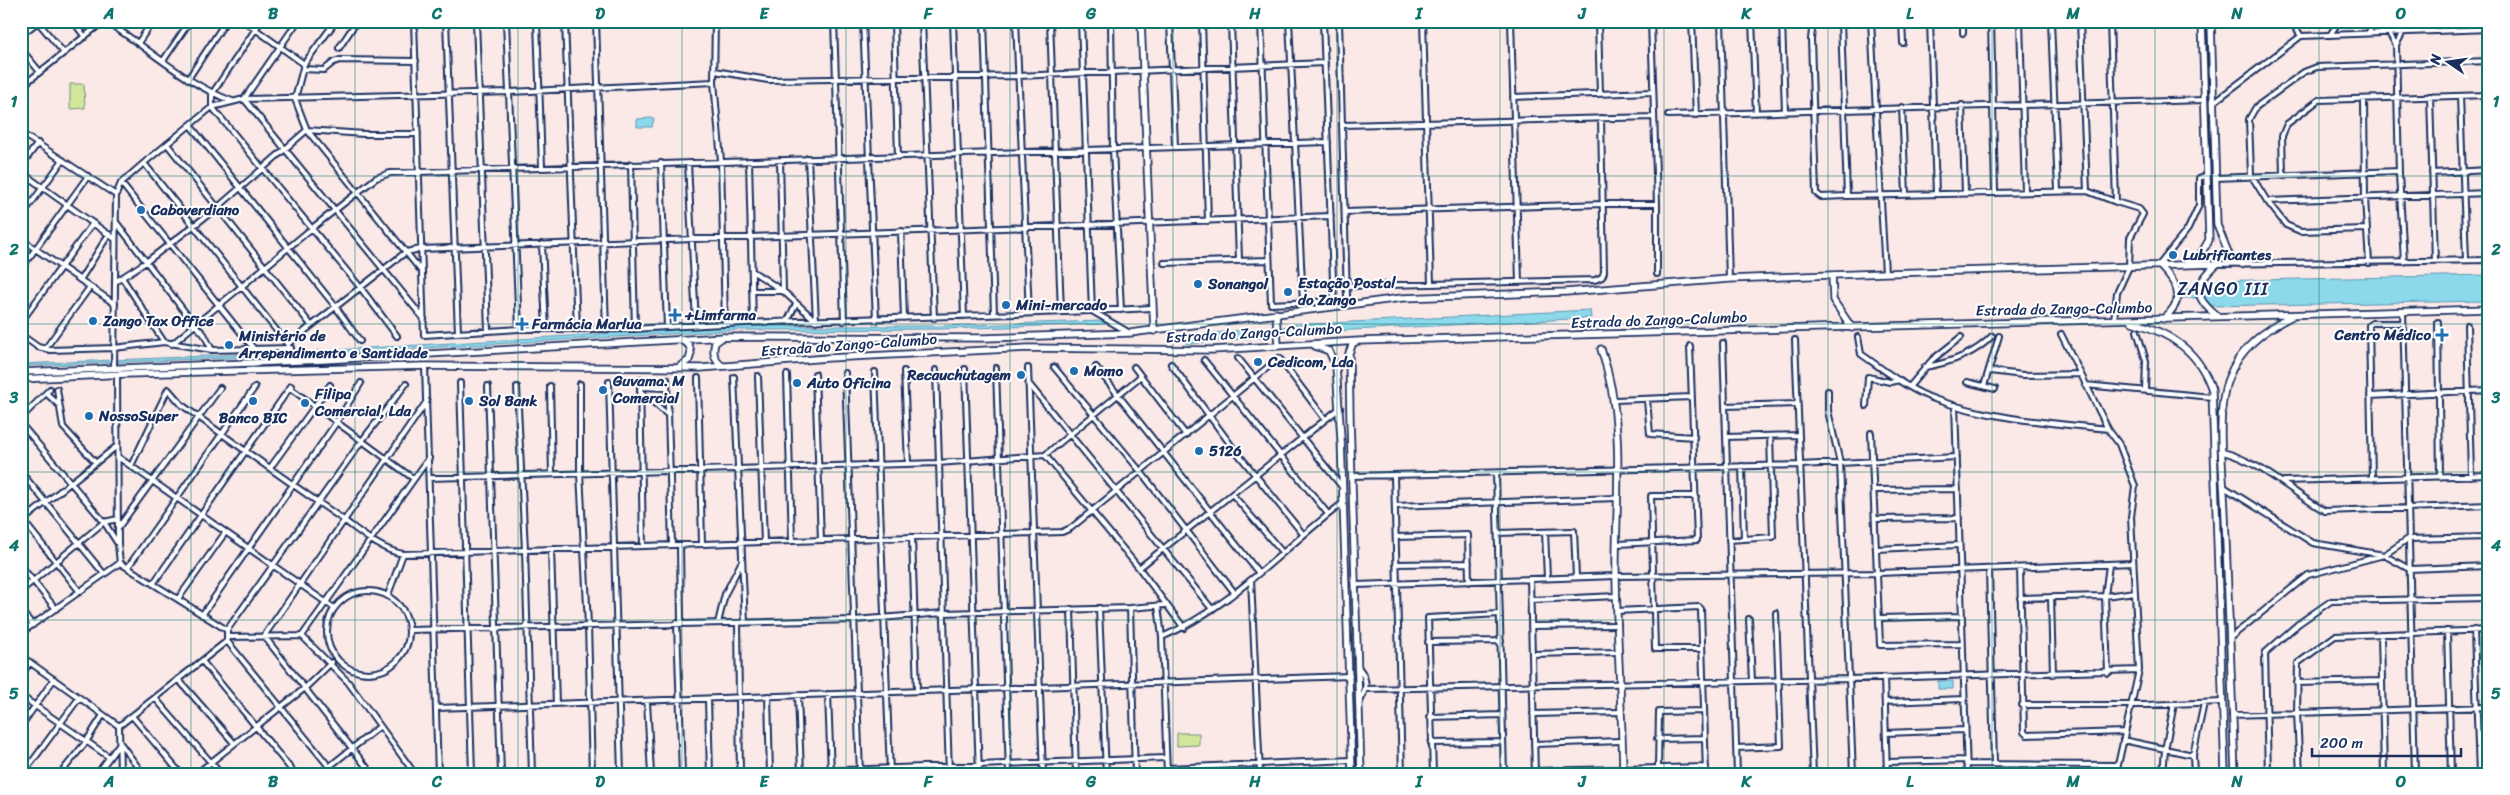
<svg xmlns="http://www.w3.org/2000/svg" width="2510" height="795" viewBox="0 0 2510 795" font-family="Sriracha,sans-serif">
  <rect width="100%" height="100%" fill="#fae9e7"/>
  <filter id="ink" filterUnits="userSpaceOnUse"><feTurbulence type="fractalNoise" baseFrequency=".02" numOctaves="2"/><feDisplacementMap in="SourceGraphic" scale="10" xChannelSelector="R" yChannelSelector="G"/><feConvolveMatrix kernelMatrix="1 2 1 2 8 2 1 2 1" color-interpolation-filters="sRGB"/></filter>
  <g filter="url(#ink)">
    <path fill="#d1e79c" stroke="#768b7d" d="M70,84H84L85,108L70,109Z
      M1177,733H1199V745L1177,746Z"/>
    <path fill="#8cd9eb" stroke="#5f95b3" d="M654,118L652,127H637V119Z
      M2489,275V301L2208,306L2203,298H2184V289H2203L2207,281Z
      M1590,310L1591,318L1292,333L1272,332L1263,337L1187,344L1181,340L1186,336L1262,328H1280L1292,325Z
      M1103,321L1106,324L940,329L737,330L301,355L21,366V364L301,352L737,326H940Z
      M1938,681H1953V689H1938Z"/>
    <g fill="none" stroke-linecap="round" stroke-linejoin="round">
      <g stroke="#1b2f5e" stroke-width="8">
        <path id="street" d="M37,21L64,53
          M73,21L85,37
          M105,21C148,47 185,84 232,101
          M244,21L304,64
          M261,21L212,94V107L360,287L397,336
          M298,21L244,99L424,319
          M336,21L304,64L295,99L307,130L422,272
          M414,21L424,335L519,329H635
          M446,21L458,333
          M476,21L488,330
          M506,21L519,329
          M537,21L542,168
          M565,21L577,329
          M596,21L606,329
          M715,21L714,82L721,161L725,323
          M834,21L844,321
          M863,21L876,320
          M894,21L898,157
          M922,21L934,318
          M953,21L964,316
          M984,21L994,314
          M1016,21L1029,313
          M1050,21L1061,312
          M1081,21L1092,311L1128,332
          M1111,21L1113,149L1121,310
          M1170,21L1175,147
          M1202,21L1208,221
          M1231,21L1239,260
          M1261,21L1271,304L1334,301
          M1289,21L1303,303
          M1323,21L1334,306
          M1339,21L1347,297
          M1423,21L1431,284
          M1511,21L1519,282
          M1598,21L1600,94
          M1651,21L1657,204V274
          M1692,21L1696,115
          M1721,21L1729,279
          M1752,21L1756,113
          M1782,21L1785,112
          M1813,21L1811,39L1816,193L1821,197L1847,196
          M1841,21L1847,196L2087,191L2116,202L2110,21
          M1871,21L1885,273
          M1902,21L1903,43
          M1930,21L1936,193
          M1963,21V33
          M1991,21L1995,191
          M2020,21L2025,191
          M2051,21L2058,191
          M2080,21L2087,191
          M2287,21L2295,27L2301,36
          M2406,32L2413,21
          M2368,33L2376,21
          M2389,33L2396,45L2399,174L2404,262
          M21,35L39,21
          M2330,35L2339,21
          M138,43L153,21
          M2396,45L2403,32
          M339,48L357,21
          M21,49L40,72
          M163,61L190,21
          M303,69L324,70L334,62L340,60L416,61
          M715,71L768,80L1017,76L1325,63
          M188,79L226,21
          M21,87L104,21
          M2430,96L2435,261
          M2460,96L2466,260
          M1513,97L1652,92
          M2364,99L2365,198L2369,263
          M2214,102L2301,36L2489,29
          M1962,105L1965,192
          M1902,107L1906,194
          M1668,115L2205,100
          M190,125L335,306L360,341
          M1342,125L1654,117
          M21,133L116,195
          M167,144L311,325
          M808,158L816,321
          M749,161L753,322
          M144,163L288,345
          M661,163L667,327
          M688,163L696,324
          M631,164L635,329C807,317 979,318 1151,308
          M21,166L38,143
          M21,172L115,239
          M2432,173L2489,170
          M2283,174L2282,136L2287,124L2319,100L2489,95
          M2215,178L2399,171
          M121,183L254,349
          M2267,201L2489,193
          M1345,212L1604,204H1657
          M21,217L63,160
          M116,222L194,324L204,334L212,350
          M2366,229L2300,231L2286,225L2267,201L2251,175L2249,119L2256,107L2304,72L2317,67L2489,61
          M901,231L904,318
          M21,239L115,304
          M542,244L546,329
          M1164,263L1269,260
          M2217,264L2489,260
          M2159,265L2188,229L2199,205V178L2207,175
          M21,269L88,176
          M752,271L783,291L816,321
          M123,279L164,342
          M80,280L109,234
          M115,282L146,262L217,208L307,130L364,134H418
          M1347,286L1595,280L1602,277L1604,272L1601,118
          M752,291H783L780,160
          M2403,311L2415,774
          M2114,320L2117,293L2129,267L2130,238L2143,214L2139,209L2116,202
          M21,322L93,223
          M787,322L796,304
          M2438,322L2440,477
          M2467,325L2471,476
          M2137,331L2146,361L2145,390
          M2061,334L2108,429L2119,444L2135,486L2131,517L2139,670L2116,774
          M21,335L38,347L50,350L114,348L164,342L212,350L291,348
          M1858,337L1861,354C1884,370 1910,391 1937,400C1991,419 2051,423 2108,429
          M1795,340L1813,774
          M1723,343L1737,774
          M172,344L311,229L376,178L390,173L1328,142
          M288,344L406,252L421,249L1331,216
          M45,349L90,287
          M1238,358L1343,488
          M1204,360L1328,514
          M1171,364L1231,445L1303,534
          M425,366L438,774
          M1054,367L1141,472L1234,592
          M1096,367L1258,572
          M1134,367L1186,435
          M1925,367C1949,363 1975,354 1992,336
          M114,368L116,195L121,183L144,163L212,107L244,99L510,92L714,82
          M996,368L1009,774
          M1028,368L1043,774
          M965,369L979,774
          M936,370L949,774
          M904,371L908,464
          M1990,371L2023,375L2081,374
          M875,372L890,774
          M845,373L860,774
          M117,374L118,544L120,563
          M815,374L821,540
          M787,375L792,541
          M758,376L764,542
          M734,377L745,623
          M698,378L702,544
          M667,379L672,545
          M640,380L643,546
          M609,382L621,774
          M1967,382L1995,389
          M460,383L472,774
          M580,384V473L588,625L592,774
          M1029,384L1212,609
          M2085,385L2212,397
          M488,386L501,774
          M550,386L552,474
          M1910,386L1932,360L1961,337
          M1984,386L1999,336
          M517,387L525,550L532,774
          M640,387L667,388
          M290,388L414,479
          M57,389L63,427L96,463
          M640,391L668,415
          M1828,391V411L1840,463L1853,774
          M46,393L59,405
          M2370,396L2489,390
          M1615,400L1692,397
          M1647,400L1650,434L1694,437
          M1955,405L1967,774
          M1725,406L1797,404
          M1866,406L1868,377L1890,382L1900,380
          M21,418L50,389
          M21,424L104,522L118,544
          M1871,433L1880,645L1962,644
          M1726,437L1799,435
          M2223,452C2261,462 2291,492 2325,511L2489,505
          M1045,455L1141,376
          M118,457L334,608
          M131,466L168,389L182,405C234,443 287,481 341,518C359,531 380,550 403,554L1062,532L1071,528L1279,358L1325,419
          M1742,466L1744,539
          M270,468L330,385
          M21,472L104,574
          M1496,473L1504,774
          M1352,476L1800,465L1957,457
          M1394,476L1402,774
          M429,478L938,463L1045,455L1139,568L1184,628
          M2372,479L2369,325L2372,323H2403
          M2284,481L2489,475
          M2224,487L2313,543L2384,555L2408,539L2489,537
          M1874,490L1958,489
          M1232,494L1282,552
          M1696,496H1651L1655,649H1702
          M1395,506L1617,498
          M22,519L80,592
          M1875,519L1959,518
          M21,522L117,446
          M118,528L220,388
          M1545,532L1547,578
          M1498,533L1574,531L1576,577
          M912,537L917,691
          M1396,537L1468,535L1469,582
          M1729,540L1773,537L1770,436
          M1617,544L1697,540L1690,346
          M680,545L681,622
          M551,549L556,704
          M1877,549L1959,545
          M1396,564L1469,563
          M21,566L56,609
          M128,567L255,387
          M1139,568L1340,408
          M2020,568L2024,732L2027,735L2125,732
          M1989,569L1994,764
          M1251,579L1260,774
          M1530,579L1535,774
          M153,584L291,386
          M1356,585L1616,576L1878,573L2133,563
          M327 632a41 41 0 1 1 82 0a41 41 0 1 1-82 0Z
          M21,591L104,522L118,519
          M388,595L403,554
          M2051,597L2053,674
          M2020,598L2105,596L2135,592
          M178,599L225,533
          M1531,600L1617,596
          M1158,606L1162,637L1167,774
          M1099,608L1106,774
          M1130,608L1135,774
          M1071,609L1076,774
          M21,611L33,625
          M1617,611L1699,607L1701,609L1706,774
          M1500,614L1428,618L1433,773L1504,772
          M202,615L336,423L361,383
          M1880,618L1961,616
          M1749,619L1752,681
          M677,623L682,774
          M718,623L725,594L741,563
          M738,623L740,774
          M1531,626L1618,625
          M227,630L361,442L406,384
          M410,630L854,620L944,613L1130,608L1165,605
          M2474,630L2479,774
          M2447,631L2451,774
          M21,633L120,563
          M2381,634L2384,774
          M302,636L429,458
          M227,637L302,636L348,682L415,774
          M1162,637C1231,608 1284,547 1343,503
          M2230,638L2308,575L2384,555L2409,569L2489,566
          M227,641L335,774
          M1428,642L1501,641
          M1532,654L1618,652
          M21,656L119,726
          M202,661L295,774
          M1359,668C1369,681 1366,689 1360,702
          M2108,673L2105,596L2109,565
          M21,676L30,662
          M1884,677L1887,774
          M178,679L234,743
          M2297,683L2381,681
          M1366,689L1849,679L2139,670
          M828,694L831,774
          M798,695L801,773
          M21,696L109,757
          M768,696L770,774
          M155,698L221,774
          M708,699L710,774
          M647,702L651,774
          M1885,702L1964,699
          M2022,705H2145L2223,702
          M436,708L1350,676
          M1533,714L1621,712
          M2232,715L2489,707
          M132,716L181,774
          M1430,717L1502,715
          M21,726L54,679
          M119,726L227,641V630L120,563
          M119,726L120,774
          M1886,733L1965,730
          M1657,739L1705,738
          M2123,740L2193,755
          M1431,743L1503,742
          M1534,744L1621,741
          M1736,748L1781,746L1776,613
          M1887,762L1966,760
          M1966,764L2118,765
          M1167,768L1352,760
          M1658,768L1659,712L1704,711
          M1535,771L1706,767
          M23,774L79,698
          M60,774L86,742L103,715
          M97,774L120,743L143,774
          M196,774L305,688L332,662
          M320,774L379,727
          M372,774L264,636L427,401
          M737,774L1166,758
          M2163,774L2165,750L2174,704
          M2194,774L2193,755L2204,703
          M2268,774L2265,653L2298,624L2331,601L2489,598
          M2300,774L2297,713L2298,663L2335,636L2489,630"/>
      </g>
      <g stroke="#1b2f5e" stroke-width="9">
        <path id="secondary" d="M1141,21L1154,331
          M2211,21L2217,225L2230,257L2242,264
          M2187,263L2199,257L2209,240L2202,21
          M2217,264C2194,285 2192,296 2217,316
          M2159,265C2178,284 2187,299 2163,319
          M1832,275L1833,300L1852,328
          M1276,313L1278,345
          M2132,322C2171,333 2199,351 2212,390L2225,774
          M723,337L715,343C712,353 715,362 723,366
          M1356,342L1353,343L1349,353L1350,418L1361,774
          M1315,346L1329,351L1336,367L1341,439L1352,774
          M1601,349C1627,425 1615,498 1616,577C1617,643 1622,708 1623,774
          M679,367L689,360L691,353L689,345L679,339
          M21,372L323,360L725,337L984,338L1130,333L1402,298L1566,292L1729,279L1885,273L2217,264
          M21,379L126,374L425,366L701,368L828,358L1028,348L1212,350L1359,341L2489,309
          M2235,774C2231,688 2229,601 2225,515C2224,477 2215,414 2228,379C2240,347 2265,330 2294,315"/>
      </g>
      <use href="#street" stroke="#fff" stroke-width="4"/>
      <use href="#secondary" stroke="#fff" stroke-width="5.5"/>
    </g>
  </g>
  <path fill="none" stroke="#0f766e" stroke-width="1" stroke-opacity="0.55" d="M191,21V774M355,21V774M518,21V774M682,21V774M846,21V774M1010,21V774M1173,21V774M1337,21V774M1500,21V774M1664,21V774M1828,21V774M1992,21V774M2155,21V774M2319,21V774M21,176H2489M21,324H2489M21,472H2489M21,620H2489"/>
  <g fill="#1f6fb2" stroke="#fff" stroke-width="2">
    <circle cx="141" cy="210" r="5"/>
    <circle cx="2173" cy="255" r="5"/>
    <circle cx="1198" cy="284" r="5"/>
    <circle cx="1288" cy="292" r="5"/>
    <circle cx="1006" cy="305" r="5"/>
    <path d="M672.5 307.5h5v5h5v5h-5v5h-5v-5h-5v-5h5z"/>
    <circle cx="93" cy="321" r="5"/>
    <path d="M519.5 316.5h5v5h5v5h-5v5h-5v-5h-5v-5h5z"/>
    <path d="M2439.5 327.5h5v5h5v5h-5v5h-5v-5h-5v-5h5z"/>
    <circle cx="229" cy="345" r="5"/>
    <circle cx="1258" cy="362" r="5"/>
    <circle cx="1074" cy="371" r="5"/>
    <circle cx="1021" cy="375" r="5"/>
    <circle cx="797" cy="383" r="5"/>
    <circle cx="603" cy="390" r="5"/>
    <circle cx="253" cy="401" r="5"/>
    <circle cx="469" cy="401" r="5"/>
    <circle cx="305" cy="403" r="5"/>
    <circle cx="89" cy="416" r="5"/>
    <circle cx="1199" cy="451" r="5"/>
  </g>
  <g text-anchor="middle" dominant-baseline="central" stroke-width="4" stroke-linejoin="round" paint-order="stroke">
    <g font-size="15" font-weight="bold" fill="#1b2f5e" stroke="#fff" text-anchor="start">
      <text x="151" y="210">Caboverdiano</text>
      <text x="2183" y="255">Lubrificantes</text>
      <text x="1298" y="283">Estação Postal<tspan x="1298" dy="17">do Zango</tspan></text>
      <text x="1208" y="284">Sonangol</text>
      <text x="1016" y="305">Mini-mercado</text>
      <text x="685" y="315">+Limfarma</text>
      <text x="103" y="321">Zango Tax Office</text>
      <text x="532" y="324">Farmácia Marlua</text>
      <text x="2431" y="335" text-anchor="end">Centro Médico</text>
      <text x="239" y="336">Ministério de<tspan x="239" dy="17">Arrependimento e Santidade</tspan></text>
      <text x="1268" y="362">Cedicom, Lda</text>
      <text x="1084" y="371">Momo</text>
      <text x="1011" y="375" text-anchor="end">Recauchutagem</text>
      <text x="613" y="381">Guvama. M<tspan x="613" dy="17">Comercial</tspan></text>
      <text x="807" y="383">Auto Oficina</text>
      <text x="315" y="394">Filipa<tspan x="315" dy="17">Comercial, Lda</tspan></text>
      <text x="479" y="401">Sol Bank</text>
      <text x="99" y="416">NossoSuper</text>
      <text x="253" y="418" text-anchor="middle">Banco BIC</text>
      <text x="1209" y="451">5126</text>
    </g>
    <g font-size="15" fill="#1b2f5e" stroke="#fff">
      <text transform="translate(2064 309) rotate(-1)">Estrada do Zango-Calumbo</text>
      <text transform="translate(1659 320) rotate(-2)">Estrada do Zango-Calumbo</text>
      <text transform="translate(1254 333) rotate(-3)">Estrada do Zango-Calumbo</text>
      <text transform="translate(849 345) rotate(-4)">Estrada do Zango-Calumbo</text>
    </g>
    <g font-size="18" letter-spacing="1" fill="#1b2f5e" stroke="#fff">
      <text x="2223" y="289">ZANGO III</text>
    </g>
  </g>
  <rect width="2510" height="795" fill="none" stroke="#fff" stroke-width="55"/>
  <g transform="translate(2448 62) rotate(283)" stroke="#ffffff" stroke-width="4" paint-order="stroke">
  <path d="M0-4L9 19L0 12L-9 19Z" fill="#1b2f5e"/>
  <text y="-8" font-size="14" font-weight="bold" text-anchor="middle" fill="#1b2f5e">N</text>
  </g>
  <path d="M2312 748v8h149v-8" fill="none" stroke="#1b2f5e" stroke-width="2.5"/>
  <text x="2320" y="748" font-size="15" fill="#1b2f5e" stroke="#ffffff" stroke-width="4" paint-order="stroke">200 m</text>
  <rect x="28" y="28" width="2454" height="740" fill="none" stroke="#0f766e" stroke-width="2"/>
  <g font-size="16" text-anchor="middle" font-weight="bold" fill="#0f766e">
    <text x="109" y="19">A</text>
    <text x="273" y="19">B</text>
    <text x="437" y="19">C</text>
    <text x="600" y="19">D</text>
    <text x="764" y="19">E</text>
    <text x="928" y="19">F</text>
    <text x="1091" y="19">G</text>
    <text x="1255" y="19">H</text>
    <text x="1419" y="19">I</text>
    <text x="1582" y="19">J</text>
    <text x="1746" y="19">K</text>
    <text x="1910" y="19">L</text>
    <text x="2073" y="19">M</text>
    <text x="2237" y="19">N</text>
    <text x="2401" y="19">O</text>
    <text x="14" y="107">1</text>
    <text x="2496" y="107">1</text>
    <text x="14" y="255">2</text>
    <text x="2496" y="255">2</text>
    <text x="14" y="403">3</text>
    <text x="2496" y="403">3</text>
    <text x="14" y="551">4</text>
    <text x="2496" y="551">4</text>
    <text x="14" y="699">5</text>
    <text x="2496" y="699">5</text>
    <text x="109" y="787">A</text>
    <text x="273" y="787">B</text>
    <text x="437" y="787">C</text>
    <text x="600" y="787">D</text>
    <text x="764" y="787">E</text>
    <text x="928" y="787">F</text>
    <text x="1091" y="787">G</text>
    <text x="1255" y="787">H</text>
    <text x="1419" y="787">I</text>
    <text x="1582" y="787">J</text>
    <text x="1746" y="787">K</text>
    <text x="1910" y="787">L</text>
    <text x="2073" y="787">M</text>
    <text x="2237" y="787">N</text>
    <text x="2401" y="787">O</text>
  </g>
</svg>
